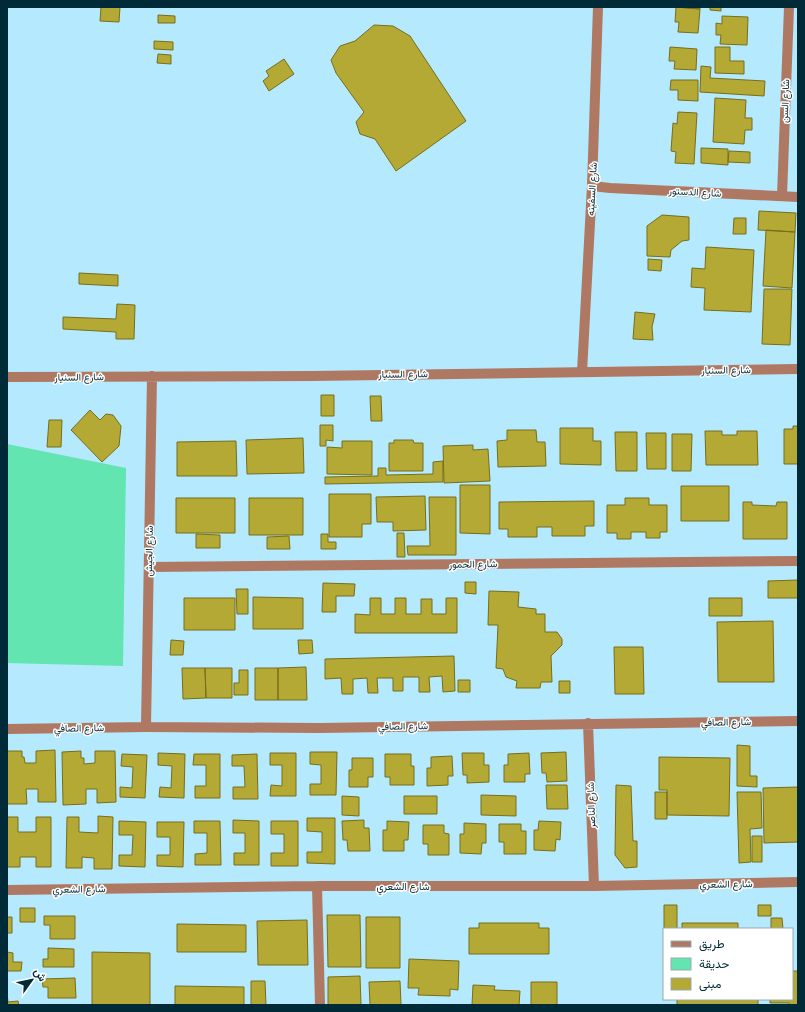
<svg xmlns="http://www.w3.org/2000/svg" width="805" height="1012" viewBox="0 0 805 1012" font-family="Quicksand,Vazirmatn,sans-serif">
  <rect width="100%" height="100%" fill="#b5e9fe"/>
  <path fill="#62e5b0" d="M7,444L126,468L123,666L7,663Z"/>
  <path fill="#b4a934" stroke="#766e1a" d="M101,7H120L119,22L100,21Z
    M676,7H700V9Z
    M676,7L700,9L698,33L678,32L679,22H675Z
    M710,7H721V11L710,10Z
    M158,15L175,16V23H158Z
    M722,16L748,17L747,45L720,44L721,35H716V23L722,24Z
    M374,25L393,26L410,36L466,121L396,171L375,139L360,134L356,122L364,112L336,73L331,60L340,46L355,41Z
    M154,41L173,42V50L154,49Z
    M670,47L697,49L696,70L674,69L675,61H669Z
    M715,47H730V61H744V74L715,73Z
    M158,54L171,55V64L157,63Z
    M284,59L294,74L269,91L263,81L269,76L266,71Z
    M701,66L711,67L710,78L765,81L764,96L700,92Z
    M671,80H698V101L678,100V90H670Z
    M715,98L746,100L745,118H752V130H745L744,144L713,142Z
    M678,112L697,113L694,164L675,163L676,152L671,151L673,123L677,124Z
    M701,148L728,149V165L701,163Z
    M729,151L750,152V163L728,162Z
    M759,211L796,213L795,232L758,230Z
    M662,215L689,217V240L682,241L671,250L670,257L647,256V226Z
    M734,218H746V234H733Z
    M766,230L795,232L792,288L763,286Z
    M706,247L754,250L751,312L704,310L705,288L691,287L692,268L705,269Z
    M648,259L662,260L661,271L648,270Z
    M79,273L118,275V286L79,284Z
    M764,289H792L790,345L762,344Z
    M117,304L135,305L134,339H116V332L63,329V317L116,319Z
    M635,312L655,314L652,327L653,340L633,339Z
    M321,395H334V416H321Z
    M370,396H381L382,421H371Z
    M90,410L100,420L106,414L113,415L121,426L119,446L102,462L71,430Z
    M49,420H62L61,447H47Z
    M320,425H333V441L326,440V446H320Z
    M793,426H798V464H784V429H793Z
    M560,428H593V441H601V465L560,464Z
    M507,430H536L537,442H545L546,466L498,467L497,441L507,440Z
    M705,431H722V435H737V431H757L758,465H706Z
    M615,432H637V471H616Z
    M646,433H666V469H647Z
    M672,434H692L691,471H672Z
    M303,438L304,473L247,474L246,440Z
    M394,440H413L414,443H423V471H389V443H394Z
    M236,441L237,476H177V442Z
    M342,441H372V475L327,474V447L342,448Z
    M473,445V450L488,449L490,481L444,483L443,446Z
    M443,461V482L325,484V477L378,476V468H386V475L433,474V462Z
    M460,485H490V534L460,533Z
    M681,486H729V521H681Z
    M329,494H371V524H362V537H329Z
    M425,496L426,530L393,531V522H377L376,497Z
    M429,497H456V555H408L407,546H430Z
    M176,498H235V533H176Z
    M249,498H303V535H249Z
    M625,498H649V505H667V532H660V538H646V532H631V539H617V533H607V505H625Z
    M594,501V526H585V536H552V527H537V537H508V529H499V502Z
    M743,502H752V505L776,506L777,502H787V539H743Z
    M397,533H404L405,557H397Z
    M196,534L220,535V548H196Z
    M321,534H328V542H336V549H321Z
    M289,536L290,549H267V537Z
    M798,580V598H768V581Z
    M465,582H476V594L465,593Z
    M323,583L355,584L354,596H336V612H322Z
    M236,589H248V614H237Z
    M489,591L519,592L518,607L536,609V614H545V632H557L562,639V645L551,656L552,682H541L540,688H516L517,681L506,677L503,669L496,668L498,625H488Z
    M253,597L303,598V629H253Z
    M184,598H235V630H184Z
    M370,598H381V614H395V598H406V614H421V599H432V614H446V598H457V633H355V614L370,615Z
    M709,598H742V616H709Z
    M773,621L774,682H718L717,622Z
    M171,640L184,641L183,655H170Z
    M298,640H312L313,653L299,654Z
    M614,647H643L644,694H615Z
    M454,656L455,691L443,692L442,676L429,677L430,692H419V677H403V691H393V678H377L378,693H368L367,678L353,679V694H342L341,678L325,679V659Z
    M306,667L307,700H278V668Z
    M182,668H205L206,698L183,699Z
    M205,668H232V698H206Z
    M255,668H278V700H255Z
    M239,670H248V695H234V683H239Z
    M458,680H470V692H458Z
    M559,681H570V693H559Z
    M737,745L750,746V776H757V787L737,786Z
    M55,750L56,802H38V789H26L27,804H7V751H22V757H24L25,763H36V751Z
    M81,751V758H84V764L95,763V751H115L116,802L97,803V789H86V804L63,805L62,752Z
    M310,752H337L336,795H310V784H321V765L310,764Z
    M566,752L567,781L547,782L546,773H542L541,753Z
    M158,753L185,754L184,798L159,797L160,787L171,788L172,766L158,765Z
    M270,753H296V796H270L271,785L282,786V765H270Z
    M462,753H484V765H489V782L467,783V775H463Z
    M529,753L530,774H525V782H504V765H508V754Z
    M122,754L147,755L145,798L120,797V787L132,788L133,767L121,766Z
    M194,754H220V798H195V786H206V765H193Z
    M257,754L258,799H233V787H245L244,766H232V755Z
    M385,754H411V766H414V785H390V777H385Z
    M452,756L453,776H448V785L427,786V768H431V757Z
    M659,757L730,758L729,816L667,815V790H659Z
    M352,758H373V777H368V787H349V770H352Z
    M546,785H567L568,809H547Z
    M616,785L631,786L633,841H637V867L625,868L615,855Z
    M798,787V842L764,843L763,788Z
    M655,792H667V819H655Z
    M737,792H761L762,828L750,829L751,862L739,863Z
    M481,795L516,796V816L481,815Z
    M342,796L359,797V816L342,815Z
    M404,796H437V814H404Z
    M98,816L113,817L112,869H94V858L82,857V868H66L67,817H79V832L98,833Z
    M7,817H18V832H36V817H51V867H36V857H20V867H7Z
    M307,818H335V864L307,863V852H322V832L307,831Z
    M233,820L259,821V865H234V853H245V833H233Z
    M364,820V828H369L370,851H348L347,840H343L342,821Z
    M119,821L146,822L145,867L119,866V855H132L133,835H119Z
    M194,821H220L221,865H195V854L207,853V833H194Z
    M271,821H298V866H271V853H284V834H271Z
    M387,821L409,822L408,840H404V851H383V830H387Z
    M539,821L561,822L560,840L556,839L555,851L534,850V830H538Z
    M157,822H184L183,867L157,866V855H170V837H157Z
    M464,823L486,824V843H482L481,854L460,853V834H464Z
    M499,824H521V831H526V854H504V842H499Z
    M423,825H444V833L449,834V855H428V844H423Z
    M752,836H762V862H752Z
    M664,905H677V929H664Z
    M758,905H771V916H758Z
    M20,908H35V922H20Z
    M327,915H360L361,967H328Z
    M44,916H75V939H50V925H44Z
    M7,917H12V933H7Z
    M366,917H400V968H366Z
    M771,918H782L783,929H771Z
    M307,920L308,965H258L257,921Z
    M479,923H539V928H549V954H469V928H479Z
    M682,923H738V929H682Z
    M177,924L246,925V952H177Z
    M48,948L74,949V967H43V959H48Z
    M7,952L13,953V962H22L21,971H7Z
    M92,952L150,953V1005H92Z
    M409,959L459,961L458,990L450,989V996L418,995L419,988H408Z
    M792,971H798V1005H789V1003H770V999H792Z
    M360,976L361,1005H328V977Z
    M75,978L76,998H48V987H43L42,979Z
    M251,981H265L266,1005H251Z
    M400,981L401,1005H370L369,982Z
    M531,982H557V1005H531Z
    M473,985L495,986L494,990L520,991L519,1005H472Z
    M175,986L244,987V1005H175Z
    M7,993L8,1002L18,1001L19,1005H7Z
    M677,999H758V1005H677Z"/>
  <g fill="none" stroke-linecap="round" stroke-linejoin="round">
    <path stroke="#ae7862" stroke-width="10" d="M592,186L610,188L798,197
      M782,196L789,7
      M582,372L592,186L598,7
      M7,377L312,376L798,369
      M149,567L798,561
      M588,723L594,886
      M146,727L152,376
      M7,729L146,727L319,728L798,721
      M317,886L320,1005
      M7,890L317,886H594L798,882"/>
  </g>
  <g text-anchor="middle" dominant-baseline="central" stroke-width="3" stroke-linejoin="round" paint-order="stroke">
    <g font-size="10" fill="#002a37" stroke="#fff">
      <text transform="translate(785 101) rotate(-88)">شارع السن</text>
      <text transform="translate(592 189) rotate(-87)">شارع السفينه</text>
      <text transform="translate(695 192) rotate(3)">شارع الدستور</text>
      <text transform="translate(726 370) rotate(-1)">شارع السنيار</text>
      <text transform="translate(403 374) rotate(-1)">شارع السنيار</text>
      <text transform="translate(79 377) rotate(-1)">شارع السنيار</text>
      <text transform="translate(149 551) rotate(-89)">شارع الجيش</text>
      <text transform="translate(473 564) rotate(-1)">شارع الحمور</text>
      <text transform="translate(726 722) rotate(-1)">شارع الصافي</text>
      <text transform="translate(403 726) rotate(-1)">شارع الصافي</text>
      <text transform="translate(79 728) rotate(-1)">شارع الصافي</text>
      <text transform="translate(591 805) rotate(-92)">شارع الناصر</text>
      <text transform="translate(726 884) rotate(-1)">شارع الشعري</text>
      <text x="403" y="886">شارع الشعري</text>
      <text transform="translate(79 889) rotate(-1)">شارع الشعري</text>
    </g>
  </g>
  <rect width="805" height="1012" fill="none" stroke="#002a37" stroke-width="16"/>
  <rect x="663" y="928" width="130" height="72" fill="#ffffff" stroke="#99aaaf"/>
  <rect x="671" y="941" width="20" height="6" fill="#ae7862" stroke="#99aaaf"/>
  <text x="699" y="948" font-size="12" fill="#002a37">طريق</text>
  <rect x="671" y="958" width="20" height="12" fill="#62e5b0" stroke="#99aaaf"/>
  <text x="699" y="968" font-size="12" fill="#002a37">حديقة</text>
  <rect x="671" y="978" width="20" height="12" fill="#b4a934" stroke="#99aaaf"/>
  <text x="699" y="988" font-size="12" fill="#002a37">مبنى</text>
  <g transform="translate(32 980) rotate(57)" stroke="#ffffff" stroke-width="3" paint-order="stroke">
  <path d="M0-3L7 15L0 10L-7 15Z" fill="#002a37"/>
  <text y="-6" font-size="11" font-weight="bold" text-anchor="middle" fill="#002a37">ش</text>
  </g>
</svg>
